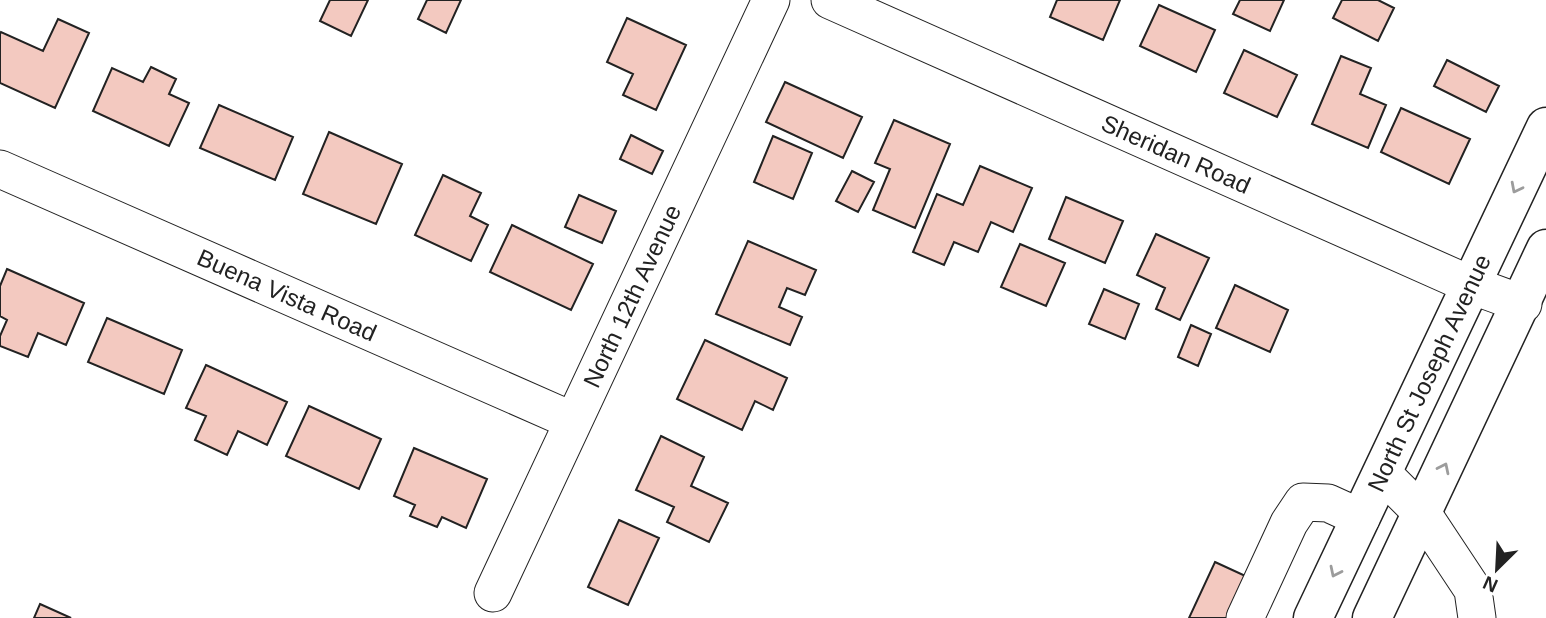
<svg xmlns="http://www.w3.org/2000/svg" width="1546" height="618" viewBox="0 0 1546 618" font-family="Helvetica,sans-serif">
  <rect width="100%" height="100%" fill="#fff"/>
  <path fill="#f3c9c0" stroke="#222" stroke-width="2" d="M330,0H368L351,36L320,21Z
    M427,0H461L446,33L418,19Z
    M1057,0H1120L1103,40L1050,17Z
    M1240,0H1284L1270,31L1233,14Z
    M1342,0H1378L1394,8L1378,41L1333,18Z
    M1159,5L1215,30L1196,72L1140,46Z
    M627,18L686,45L656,110L623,95L633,74L607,62Z
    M58,19L89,33L55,108L0,83V34L1,32L43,51Z
    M1244,50L1297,75L1277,117L1224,93Z
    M1341,56L1371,68L1360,94L1386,105L1368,148L1312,124Z
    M1447,60L1499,86L1486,112L1434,86Z
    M151,67L176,79L169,94L189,103L169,146L93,111L112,68L143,82Z
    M785,82L862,117L843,158L766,122Z
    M219,105L293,137L275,180L200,148Z
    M1401,108L1470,139L1449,184L1381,152Z
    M894,120L950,144L915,228L873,210L890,169L875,163Z
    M329,132L402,164L376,224L303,194Z
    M631,135L663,151L652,174L620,159Z
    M773,136L812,153L793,199L754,182Z
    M980,166L1032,188L1013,232L991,222L978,252L954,242L944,265L913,252L937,194L963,205Z
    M852,171L874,182L858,212L836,201Z
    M443,175L481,193L470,216L488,225L471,261L415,235Z
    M579,195L616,211L602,243L565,227Z
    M1066,197L1123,221L1105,263L1049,239Z
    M512,225L593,264L571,310L490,272Z
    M1156,234L1209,258L1180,320L1156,309L1165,288L1137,275Z
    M748,241L816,270L805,295L787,288L779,307L802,317L790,345L716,314Z
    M1020,244L1065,263L1046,306L1001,287Z
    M7,269L84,303L66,345L38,333L28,357L0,346V336L7,320L0,316V286Z
    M1235,285L1288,310L1270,352L1216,328Z
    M1104,289L1139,304L1125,339L1089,324Z
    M107,318L182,350L164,394L88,362Z
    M1191,325L1211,334L1198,366L1178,357Z
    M705,340L787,378L773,410L755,401L742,430L677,399Z
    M206,365L287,402L267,445L238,431L227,455L195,440L206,416L186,408Z
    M309,406L381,439L359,489L286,456Z
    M661,436L704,457L691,486L728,503L709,542L667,522L674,507L636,490Z
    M414,448L487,479L466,528L442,517L437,527L410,516L415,505L394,496Z
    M619,520L659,538L628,605L588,587Z
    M1215,562L1252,579L1233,618H1189Z
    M40,604L71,618H34Z"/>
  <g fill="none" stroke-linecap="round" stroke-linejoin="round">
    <g stroke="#222" stroke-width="39">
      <path id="minor" d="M830,0L1471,285L1523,304
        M0,169L573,421
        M1382,473L1422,513L1473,590L1477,618
        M493,593L771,0
        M1245,618L1289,523L1303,502L1328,503L1361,518"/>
    </g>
    <g stroke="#222" stroke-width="41">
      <path id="major" d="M1313,618L1546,127
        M1372,618L1546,249"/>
    </g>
    <use href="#minor" stroke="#fff" stroke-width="37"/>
    <use href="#major" stroke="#fff" stroke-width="38"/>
  </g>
  <defs><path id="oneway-chevron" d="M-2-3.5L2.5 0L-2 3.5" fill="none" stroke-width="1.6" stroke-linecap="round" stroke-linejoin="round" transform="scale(1.75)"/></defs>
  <g stroke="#9c9c9c">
    <use href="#oneway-chevron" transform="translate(1516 188) rotate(117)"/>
    <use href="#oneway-chevron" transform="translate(1444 468) rotate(-64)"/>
    <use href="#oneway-chevron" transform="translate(1335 572) rotate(116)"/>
  </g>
  <g text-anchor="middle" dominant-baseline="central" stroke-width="5" stroke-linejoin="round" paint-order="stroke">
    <g font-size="24" fill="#222" stroke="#fff">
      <text transform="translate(1176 154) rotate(24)">Sheridan Road</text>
      <text transform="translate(287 295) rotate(24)">Buena Vista Road</text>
      <text transform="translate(632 296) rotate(-65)">North 12th Avenue</text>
      <text transform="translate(1429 373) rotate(-65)">North St Joseph Avenue</text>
    </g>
  </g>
  <g transform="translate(1497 569) rotate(204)" stroke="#ffffff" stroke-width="5" paint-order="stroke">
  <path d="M0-5L12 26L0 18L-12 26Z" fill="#222222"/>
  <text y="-10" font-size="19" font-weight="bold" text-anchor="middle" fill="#222222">N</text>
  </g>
</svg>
